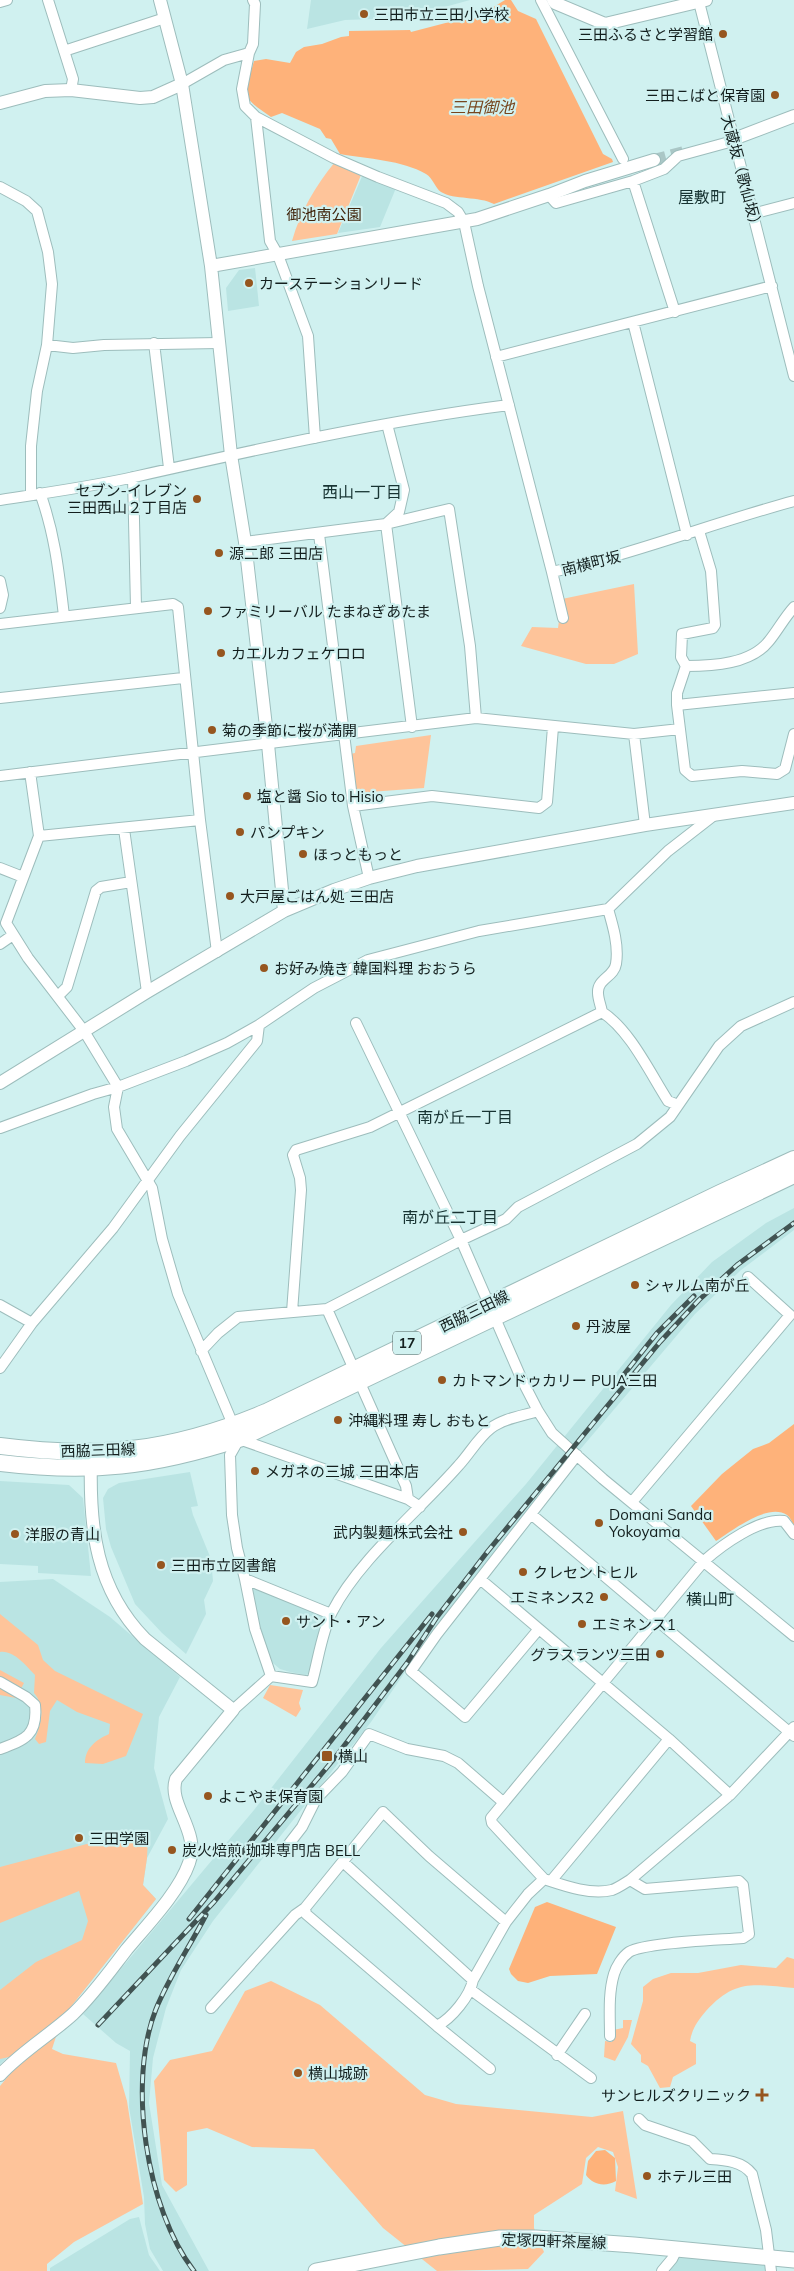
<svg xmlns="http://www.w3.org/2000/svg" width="794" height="2271" viewBox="0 0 794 2271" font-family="Mulish,'Noto Sans JP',sans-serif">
  <rect width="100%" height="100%" fill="#d0f1f0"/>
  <path fill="#bae4e3" d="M311,0H470L405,18L345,20L307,29Z
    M363,174L396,188L380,227L338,233Z
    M255,268L259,306L228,311L226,288L239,270Z
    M794,1208V1230L741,1270L695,1314L528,1511L435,1628L371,1722L213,1921L181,1970L166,2008L153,2058L149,2103L162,2185L209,2271H163L150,2249L145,2224L144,2197L129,2107L130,2051L116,2043L83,2014L254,1810L381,1648L526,1484L671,1305L712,1262L766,1223Z
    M190,1472L198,1506L191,1507L193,1515L211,1559L213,1581L204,1600L206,1614L186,1654L162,1633L135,1604L111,1547L106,1529L103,1498L108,1489L119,1483Z
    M0,1481L69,1485L83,1498L91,1576L38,1573V1566L0,1564Z
    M53,1579L110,1617L180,1677L159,1717L154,1768L168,1819L147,1858L143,1885L156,1899L62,2018L22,2045L0,2064V1582Z
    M254,1586L326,1616L310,1673L306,1675L290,1672L280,1669L267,1658L251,1589Z
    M139,2217L149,2255L160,2271H50V2268L130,2219Z
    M680,2256L767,2263V2271H670Z"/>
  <path fill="#fec49a" d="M335,162L361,175L337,234L292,241C300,212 316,185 335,162Z
    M634,584L638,654L614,664H586L521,646L532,627L558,628L562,599Z
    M431,735L424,788L356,793L350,754L355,753L356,746Z
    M0,1614L38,1645L43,1660L55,1671L143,1714L126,1756L103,1764L85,1763C85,1748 96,1740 109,1734L110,1724L77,1712L57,1700L50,1711L46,1742L39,1744L35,1739C41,1724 46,1707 34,1693L35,1675C26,1666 14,1650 0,1652Z
    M0,1670L24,1683L16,1698L0,1695Z
    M270,1685L303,1690L299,1703L301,1709L296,1717L263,1698Z
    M148,1836L147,1858L143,1885L156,1899L62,2018L52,2049L63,2054L116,2063L127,2101L143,2204L74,2242L47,2264V2271H0V2086L10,2074L9,2057L0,2059V1990L36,1962L82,1940L88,1921L79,1891L0,1923V1867L98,1841Z
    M787,1957L794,1959V1988C754,1985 736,1978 706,2011C698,2020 692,2029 690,2041L696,2044V2064L673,2077L670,2087L660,2088L648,2066L641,2062V2055L631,2044L643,2001V1987L653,1979L671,1973H698L741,1965L776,1968Z
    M271,1981L320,2005L425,2095L456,2104L592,2117L623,2111L637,2199L615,2191L618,2167L613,2152L598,2147L586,2158L582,2184L534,2215V2228L544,2252L528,2269L437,2271L383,2228L314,2149L252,2147L207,2128L187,2132V2185L176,2192L164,2180L154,2081L170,2060L212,2051L245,1991Z
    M623,2020H632L628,2037L615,2061L604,2057L605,2041L612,2042L613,2030L623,2028Z"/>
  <path fill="#feb27a" d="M505,0H511L518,11L536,19L603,154L612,159L613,162L494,204C479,196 454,200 441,192C435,188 433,178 426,174C402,160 368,159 340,154L331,139L326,138L320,129L282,113L271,117C239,95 244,97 254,61L266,59L290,63L296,52L304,47L322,44L341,37L349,36V31L410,30L411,32L457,20H472Z
    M794,1424V1525C792,1522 790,1517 787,1515C768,1502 732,1531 716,1541L691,1506L722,1474L753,1449L769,1443Z
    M547,1902L616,1927L597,1974L550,1976L528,1983L518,1981L511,1974L509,1969L535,1907Z
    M605,2150L615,2158L616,2181C605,2187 593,2185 586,2175L588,2161L596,2151Z"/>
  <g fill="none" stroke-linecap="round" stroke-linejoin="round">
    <path stroke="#aac7c6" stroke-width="12" stroke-dasharray="12 6" stroke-linecap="butt" d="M654,160L688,151"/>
    <g stroke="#9dbdbc" stroke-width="12">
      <path id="minor" d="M48,0L73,79L71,90
        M541,0L623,159
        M0,2L7,0
        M699,2L794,376
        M64,51L165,18
        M249,53L253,44L255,4L253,0
        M182,84L224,60L249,53L242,89L245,106L256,117L334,158L378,177L446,203L458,212L464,222L478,286L552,572C634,554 713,523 794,501
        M256,117L270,241L278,255L308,336L315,438
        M633,181L675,312
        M0,187L26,201L37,211L48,252L52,284L47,345L37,391L31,446V495
        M549,195L556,203L633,181L664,169L678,156L733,141
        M752,214L794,203
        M633,322L687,535
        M154,343L169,468
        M47,345L73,348L104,345L219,343
        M496,357L772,286
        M133,477L136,607
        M40,493C55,534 59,573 64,616
        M0,500C44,493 90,487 134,477C258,449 383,421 509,405
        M386,524L412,727
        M386,524L399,512L404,490L387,424
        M319,534L353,806L369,878
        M245,542L386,524L449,509L470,646L476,718
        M552,572L563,618
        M0,581L3,595L0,608
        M0,624L173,604L178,607L200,820
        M686,666L681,657L682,634L713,628L715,625L711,571L699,531
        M794,693L677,705L685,770L692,776L742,771L777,774L785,769L794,734
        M0,698L183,678
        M677,705V693L686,666C713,666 751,664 769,641C778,630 784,618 794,607
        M634,734L645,825
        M30,772L39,836
        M0,776L476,718L634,734L680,729
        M353,806L432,796L539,808L547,802L553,727
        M124,829L147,992
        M0,868L23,877
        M608,909C613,926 619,946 616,964C614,977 597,979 598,993C598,999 601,1006 602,1012C630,1030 650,1073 668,1101L678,1105
        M0,944L13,935
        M217,952L200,820L39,836L6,923L28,958L84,1031L118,1087L114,1107L117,1129L152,1188L162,1239L178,1294L239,1439L408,1499L420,1507
        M58,996L67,987L96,891L101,887L131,882
        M356,1023L461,1240L522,1380L538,1411L552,1433L603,1479L794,1636
        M0,1128L93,1094L118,1087L186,1061L227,1043L259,1025L314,988L368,960L479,931L608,909L668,851L713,816
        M0,1305L32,1323
        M327,1309L406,1486L408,1499
        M292,1312L301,1190L300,1178L293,1155L296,1150L370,1127L602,1012
        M201,1351L218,1333L238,1317L327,1309L461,1240L506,1219L518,1207L637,1144L670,1117L719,1046L741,1026L794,1002
        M0,1368L32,1323L113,1228L180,1136L257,1041L259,1025
        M239,1439L230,1455L232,1515L237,1548L245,1579L331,1614
        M632,1502L790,1315L748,1277
        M531,1514L794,1736
        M245,1579L255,1629L271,1676
        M480,1579L669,1739L730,1795
        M538,1630L465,1717L411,1671L437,1634L577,1455
        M0,1682L26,1697L35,1705C38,1735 25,1740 0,1749
        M233,1710L271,1676L312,1682C318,1661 322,1631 332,1612C359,1559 419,1511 459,1465C470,1453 478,1438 491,1428C504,1418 523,1416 538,1411
        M383,1812L429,1856L506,1922L473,1980C470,1996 452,2018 437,2026L306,1914L305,1908Z
        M285,1849L302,1827L316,1799L342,1772L369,1734L407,1749L444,1756L458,1763L503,1802
        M343,1862L473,1980
        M544,1879L492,1823L491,1818L704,1561C722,1545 759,1518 784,1521L794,1534
        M551,1881L669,1739
        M506,1922L528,1894L544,1879C565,1886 590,1895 612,1890C618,1888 625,1883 630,1880L730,1795L794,1727
        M471,1990L591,2078
        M211,2008L295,1915L305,1908
        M437,2026L490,2069
        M610,2036C610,2016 608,1994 614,1974C616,1967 622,1957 629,1952C646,1942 720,1940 743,1938L749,1934L743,1885L739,1881L645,1889L630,1880
        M557,2055L585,2014
        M639,2119L645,2125L692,2141L710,2159C725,2160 742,2161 752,2174L766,2230L771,2271
        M662,2271L672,2259L677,2249"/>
    </g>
    <g stroke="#9dbdbc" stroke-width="14">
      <path id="tertiary" d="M160,0L182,84L211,266L231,455L245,542L268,744L284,911
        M553,0L555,3L605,24L706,0
        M0,103L45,91L71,90L140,98L153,97L182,84
        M739,137L794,116
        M211,266L477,219L549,195L585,181L654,160
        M0,1083L147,992L284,911L334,890L369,878L417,866L645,825L794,803
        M0,2075C21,2052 50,2035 73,2014C93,1995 110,1971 127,1949C147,1925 179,1892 189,1863C201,1832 167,1804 176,1779L233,1710L145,1639C96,1589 89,1528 91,1460"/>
    </g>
    <g stroke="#9dbdbc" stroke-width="17">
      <path id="secondary" d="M316,2271L439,2247L500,2238H536L634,2245L794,2260"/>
    </g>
    <g stroke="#9dbdbc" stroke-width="18">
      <path id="primary" d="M0,1446C100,1459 173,1451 266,1412L720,1193L794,1159
        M0,1463C90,1474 153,1467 239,1439L794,1175"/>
    </g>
    <use href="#minor" stroke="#fff" stroke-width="10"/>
    <use href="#tertiary" stroke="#fff" stroke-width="12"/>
    <use href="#secondary" stroke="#fff" stroke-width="15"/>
    <use href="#primary" stroke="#fff" stroke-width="16"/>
    <g stroke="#415352" stroke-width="5">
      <path id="rail" d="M618,1382L657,1333L694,1296
        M189,1919L432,1614
        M98,2025L214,1902L334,1759L407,1663L437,1617L488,1551L660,1342L699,1300L737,1265L794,1223
        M194,2271C146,2209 127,2082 156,2009C169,1977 190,1946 206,1915"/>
    </g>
    <use href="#rail" stroke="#d0f1f0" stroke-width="3" stroke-dasharray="9" stroke-linecap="butt"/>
  </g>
  <g fill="#96561f" stroke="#d0f1f0" stroke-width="2">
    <circle cx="364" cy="14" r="5"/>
    <circle cx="723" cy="34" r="5"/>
    <circle cx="775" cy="95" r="5"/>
    <circle cx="249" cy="283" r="5"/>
    <circle cx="197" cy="499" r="5"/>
    <circle cx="219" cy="553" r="5"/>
    <circle cx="208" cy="611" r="5"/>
    <circle cx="221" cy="653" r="5"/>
    <circle cx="212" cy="730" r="5"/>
    <circle cx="247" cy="796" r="5"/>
    <circle cx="240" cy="832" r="5"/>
    <circle cx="303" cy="854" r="5"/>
    <circle cx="230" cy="896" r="5"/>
    <circle cx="264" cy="968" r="5"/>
    <circle cx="635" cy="1285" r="5"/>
    <circle cx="576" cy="1326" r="5"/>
    <circle cx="442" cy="1380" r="5"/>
    <circle cx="338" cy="1420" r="5"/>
    <circle cx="255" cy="1471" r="5"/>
    <circle cx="599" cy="1523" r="5"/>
    <circle cx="463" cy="1532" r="5"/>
    <circle cx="15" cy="1534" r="5"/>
    <circle cx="161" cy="1565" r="5"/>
    <circle cx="523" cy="1572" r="5"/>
    <circle cx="604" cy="1597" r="5"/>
    <circle cx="286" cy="1621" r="5"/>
    <circle cx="582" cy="1624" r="5"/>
    <circle cx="660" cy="1654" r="5"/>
    <rect x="321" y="1750" width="12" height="12" rx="2.5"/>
    <circle cx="208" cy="1796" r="5"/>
    <circle cx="79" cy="1838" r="5"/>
    <circle cx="172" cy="1850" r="5"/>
    <circle cx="298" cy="2073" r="5"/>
    <path d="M759.5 2087.5h5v5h5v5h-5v5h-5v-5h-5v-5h5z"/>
    <circle cx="647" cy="2176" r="5"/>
  </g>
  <g text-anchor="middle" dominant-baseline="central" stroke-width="4.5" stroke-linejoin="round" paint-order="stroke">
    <rect fill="#d0f1f0" stroke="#4c5e5d" stroke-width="1" x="393" y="1331.5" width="28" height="23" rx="4"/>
    <g font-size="14" font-weight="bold" fill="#131f1e">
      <text x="407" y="1343">17</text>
    </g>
    <g font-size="15" fill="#131f1e" stroke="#d0f1f0" text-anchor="start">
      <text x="374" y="14">三田市立三田小学校</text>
      <text x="713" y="34" text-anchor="end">三田ふるさと学習館</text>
      <text x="765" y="95" text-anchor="end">三田こばと保育園</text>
      <text x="259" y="283">カーステーションリード</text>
      <text x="187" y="490" text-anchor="end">セブン-イレブン<tspan x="187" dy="17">三田西山２丁目店</tspan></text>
      <text x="229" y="553">源二郎 三田店</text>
      <text x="218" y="611">ファミリーバル たまねぎあたま</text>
      <text x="231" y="653">カエルカフェケロロ</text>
      <text x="222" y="730">菊の季節に桜が満開</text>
      <text x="257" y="796">塩と醤 Sio to Hisio</text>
      <text x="250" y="832">パンプキン</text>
      <text x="313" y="854">ほっともっと</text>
      <text x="240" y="896">大戸屋ごはん処 三田店</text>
      <text x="274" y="968">お好み焼き 韓国料理 おおうら</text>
      <text x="645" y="1285">シャルム南が丘</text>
      <text x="586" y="1326">丹波屋</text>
      <text x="452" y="1380">カトマンドゥカリー PUJA三田</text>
      <text x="348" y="1420">沖縄料理 寿し おもと</text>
      <text x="265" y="1471">メガネの三城 三田本店</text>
      <text x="609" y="1514">Domani Sanda<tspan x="609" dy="17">Yokoyama</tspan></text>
      <text x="453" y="1532" text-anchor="end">武内製麺株式会社</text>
      <text x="25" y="1534">洋服の青山</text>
      <text x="171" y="1565">三田市立図書館</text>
      <text x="533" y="1572">クレセントヒル</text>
      <text x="594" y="1597" text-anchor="end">エミネンス2</text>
      <text x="296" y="1621">サント・アン</text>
      <text x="592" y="1624">エミネンス1</text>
      <text x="650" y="1654" text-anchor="end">グラスランツ三田</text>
      <text x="338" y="1756">横山</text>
      <text x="218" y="1796">よこやま保育園</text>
      <text x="89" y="1838">三田学園</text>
      <text x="182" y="1850">炭火焙煎 珈琲専門店 BELL</text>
      <text x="308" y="2073">横山城跡</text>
      <text x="751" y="2095" text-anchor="end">サンヒルズクリニック</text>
      <text x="657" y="2176">ホテル三田</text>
    </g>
    <g font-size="15" fill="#131f1e" stroke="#d0f1f0">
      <text transform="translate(742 173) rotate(75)">大蔵坂（歌仙坂）</text>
      <text transform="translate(591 563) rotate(-14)">南横町坂</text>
      <text transform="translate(474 1311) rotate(-26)">西脇三田線</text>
      <text transform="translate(98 1450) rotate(-2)">西脇三田線</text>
      <text transform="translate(554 2241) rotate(2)">定塚四軒茶屋線</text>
    </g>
    <g font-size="15" fill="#3f2209" stroke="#d0f1f0">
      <text x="324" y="214">御池南公園</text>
    </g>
    <g font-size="16" font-style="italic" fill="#77461e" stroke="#d0f1f0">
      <text x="482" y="107">三田御池</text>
    </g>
    <g font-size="16" fill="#183433" stroke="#d0f1f0">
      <text x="702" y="197">屋敷町</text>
      <text x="362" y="492">西山一丁目</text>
      <text x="465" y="1117">南が丘一丁目</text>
      <text x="450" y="1217">南が丘二丁目</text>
      <text x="710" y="1599">横山町</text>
    </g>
  </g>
</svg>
